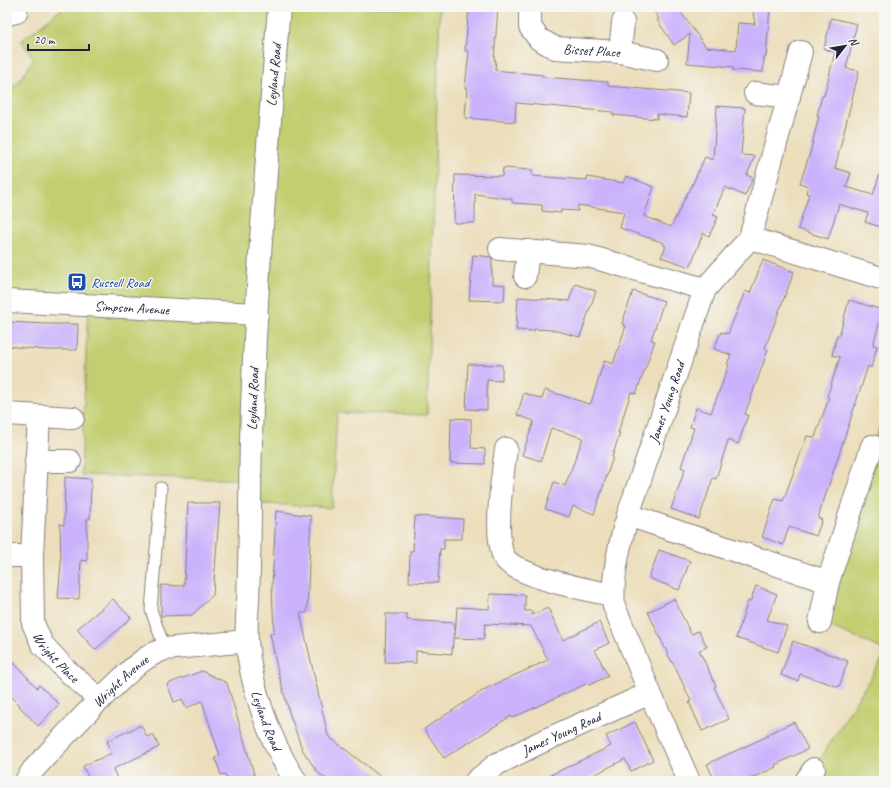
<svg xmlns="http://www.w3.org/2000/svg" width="891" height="788" viewBox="0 0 891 788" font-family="Caveat,sans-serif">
  <rect width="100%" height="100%" fill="#f6f6f2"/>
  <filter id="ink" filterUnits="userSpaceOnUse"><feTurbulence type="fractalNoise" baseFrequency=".025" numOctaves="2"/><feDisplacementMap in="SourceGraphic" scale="8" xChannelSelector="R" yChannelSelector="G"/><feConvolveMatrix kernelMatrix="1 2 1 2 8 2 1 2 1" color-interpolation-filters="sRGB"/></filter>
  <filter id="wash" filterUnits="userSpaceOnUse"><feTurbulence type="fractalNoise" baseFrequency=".012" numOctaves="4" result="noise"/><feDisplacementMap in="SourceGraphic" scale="16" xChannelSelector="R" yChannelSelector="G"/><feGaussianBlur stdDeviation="0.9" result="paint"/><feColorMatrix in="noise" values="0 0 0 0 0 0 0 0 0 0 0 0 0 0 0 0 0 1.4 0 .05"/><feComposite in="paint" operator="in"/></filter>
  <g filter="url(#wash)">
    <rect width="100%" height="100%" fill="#ecdebb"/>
    <path fill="#c2ce6f" stroke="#727855" d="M64,7H440L427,415L337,413L332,508L250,503V480L81,475L88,306L7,301V92L18,83L34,59L21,41Z
      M884,417V650L820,622L872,446Z
      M884,656V781H806L814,769Z"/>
    <g id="blocks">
      <path fill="#cab2fc" d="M469,7H498L494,60H496L495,70L543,75V77L608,82V86L689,93L687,117L657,114V119L613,115V112L516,103L515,122L465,118L467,88H465L469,51H465Z
        M651,7H677L706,47L736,50L738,23L755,24L752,7H770L766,57H764L763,72L733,70V67L687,63L690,34L674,45L657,20L659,19Z
        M831,18L857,24L846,68L859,71L835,168L851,173L846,187L873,195L880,173L884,174V228L865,222L868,213L839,204L828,239L798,229L809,194L806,193L808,186L800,183L810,153L819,116H817L822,96H824L835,52L824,49Z
        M717,106L745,108L741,155L755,156L747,175L753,178L745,196L725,187L713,215L718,217L709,236L703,233L690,267L661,257L666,246L663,245L664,243L620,228L624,212L578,205V211L561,210V213L542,211V205L512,203V199L475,194V223H454L455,175L502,176L503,168L532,170V176L587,180V177L623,183L626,176L654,187L644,216L671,227L688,192H689L705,157L713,160Z
        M473,255L491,257L492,259V284L505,285L504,301L469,300Z
        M763,260L794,272L765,348L768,350L745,414L748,415L738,444L728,440L716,479L713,478L699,519L671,509L685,469L681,467L694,428L690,427L696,408L711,413L729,365L727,364L731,355L714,349L721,332L728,334L745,291L750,293Z
        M575,284L596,291L580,337L553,330L534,329V331L516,330L518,297L569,301Z
        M633,291L664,301L651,340L655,341L636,394L631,392L618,433H620L612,457H613L594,514L573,506L569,517L545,509L554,482L565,486L583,438L551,428L541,461L522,455L534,421L517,415L524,393L542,399L545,390L589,404L591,403L604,361L613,364L626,326L622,324Z
        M849,300L883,310L873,345L877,346L871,368L868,366L818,518L822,520L816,536L789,527L783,545L762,537L775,499L783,501L807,436L815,437L829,398L827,397L840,357L832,355L837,335L839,336Z
        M7,322L45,324H78L77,350H45L7,346Z
        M468,364L502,365V381L487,380V410L466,409Z
        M451,418L471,419V448L485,449V464L450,463Z
        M65,477L91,479L90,519H87V561L81,560L79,599L58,598L61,564L60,524L64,525Z
        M188,503H220L213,595L192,615L161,616V585L184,586Z
        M276,511L311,516L307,613H300L328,736L386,781H329L318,773L302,749L290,715L277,668L270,633H274L272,587Z
        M415,516L463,519L462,539H444V549H440L438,583L409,582L410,551H413Z
        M659,550L690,561L679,590L649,578Z
        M756,586L777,594L767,620L787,626L778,652L736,638L748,601L750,602Z
        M490,594L525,595V611H532V615L548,608L563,640L599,622L609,643L595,650L608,676L589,685L588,683L512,718L511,716L444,758L424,729L487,688L548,660L531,626L485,624L484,639L455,638L457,607L489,609Z
        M113,599L131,618L95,650L77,629Z
        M674,599L691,634L699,631L707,647L699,650L716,686L714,687L729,719L702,731L689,702L691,701L681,680L673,663H672L648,612Z
        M386,614H407V620L454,623L452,654L416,651V663L385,662Z
        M793,641L848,661L839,687L800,674L798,681L781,675Z
        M7,655L37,688L39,685L59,704L38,726L19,706L20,705L7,692Z
        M202,671L227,683L256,781H228L225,774L221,775L215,758L220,756L202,701L186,708L182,699L174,702L167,684Z
        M635,722L653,760L631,771L625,759L582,781H538L611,746L606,736Z
        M794,722L808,749L775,765L776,767L745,781H715L707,764L768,736V734Z
        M141,725L147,737L153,734L159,747L113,769L118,781H90L83,766L112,753L107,741Z"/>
    </g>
  </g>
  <g filter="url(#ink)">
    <use href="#blocks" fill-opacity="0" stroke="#87807b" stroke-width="1"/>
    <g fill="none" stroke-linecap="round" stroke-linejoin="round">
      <g stroke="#87807b" stroke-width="13">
        <path id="service" d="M161,488L151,610L165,649"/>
      </g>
      <g stroke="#87807b" stroke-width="24">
        <g id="minor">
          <path id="s1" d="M530,7V27L539,39L555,48L620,52L657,60"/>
          <path d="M7,14L16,12"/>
          <path d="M620,52L623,22"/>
          <path d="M755,93L789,97"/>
          <path d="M750,238L884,279"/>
          <path d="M500,249L588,256L705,289"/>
          <path d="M525,276L528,251"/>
          <path d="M7,414L73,418"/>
          <path id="s2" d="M39,416L32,556L33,623L42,644L64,668L100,700"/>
          <path d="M506,449C503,470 492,545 506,560C523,578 588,590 613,595"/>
          <path d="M36,461H70"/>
          <path d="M628,515L828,582L872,446"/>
          <path d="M7,556H32"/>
          <path d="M820,622L828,582"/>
          <path id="s3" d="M650,693L614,606C611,578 620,542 628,515L705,289L750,238L801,52"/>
          <path id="s4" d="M26,781L33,770C59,742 84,714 112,688C128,673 143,656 165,649L247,641"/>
          <path id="s5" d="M476,781L497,764L539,743L650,693L689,781"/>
          <path d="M806,781L814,769"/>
        </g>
      </g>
      <g stroke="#87807b" stroke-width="24">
        <g id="tertiary">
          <path id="s6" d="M279,7C266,172 251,337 250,503C250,536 249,569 248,602C247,615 246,628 247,641C250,685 271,745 296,781"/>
          <path id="s7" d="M7,301L257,314"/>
        </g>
      </g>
      <use href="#service" stroke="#fff" stroke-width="11"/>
      <use href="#minor" stroke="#fff" stroke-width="22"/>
      <use href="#tertiary" stroke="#fff" stroke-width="22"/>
    </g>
  </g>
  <defs>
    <g id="bus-square" transform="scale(1)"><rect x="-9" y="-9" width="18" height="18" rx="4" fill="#1a4fb4" stroke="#f6f6f2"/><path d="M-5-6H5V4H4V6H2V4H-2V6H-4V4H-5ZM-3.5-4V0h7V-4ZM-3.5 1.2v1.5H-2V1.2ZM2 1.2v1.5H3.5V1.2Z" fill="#fff"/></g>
  </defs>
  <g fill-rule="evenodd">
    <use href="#bus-square" x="77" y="282"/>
  </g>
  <g text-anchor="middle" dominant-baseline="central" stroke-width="3" stroke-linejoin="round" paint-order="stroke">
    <g font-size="14" fill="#22223b" stroke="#f6f6f2">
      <text stroke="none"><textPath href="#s1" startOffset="90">Bisset Place</textPath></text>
      <text transform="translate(274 75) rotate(-85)">Leyland Road</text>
      <text stroke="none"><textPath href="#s7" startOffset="125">Simpson Avenue</textPath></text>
      <text transform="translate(253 399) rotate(-88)">Leyland Road</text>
      <text stroke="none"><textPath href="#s3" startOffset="306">James Young Road</textPath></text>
      <text stroke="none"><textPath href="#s2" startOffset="249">Wright Place</textPath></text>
      <text stroke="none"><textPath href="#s4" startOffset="138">Wright Avenue</textPath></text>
      <text stroke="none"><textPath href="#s6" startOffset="717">Leyland Road</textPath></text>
      <text stroke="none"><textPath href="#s5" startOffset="98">James Young Road</textPath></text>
    </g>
    <g font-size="14" fill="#164399" stroke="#f6f6f2" text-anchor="start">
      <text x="91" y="282">Russell Road</text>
    </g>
  </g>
  <rect width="891" height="788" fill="none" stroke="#f6f6f2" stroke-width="24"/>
  <g transform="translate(845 46) rotate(59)" stroke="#f6f6f2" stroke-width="3" paint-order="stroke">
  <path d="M0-3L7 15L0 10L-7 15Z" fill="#22223b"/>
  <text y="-6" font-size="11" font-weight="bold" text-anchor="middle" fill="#22223b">N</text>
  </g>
  <path d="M28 44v6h61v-6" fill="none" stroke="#22223b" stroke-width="2"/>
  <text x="34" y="44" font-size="12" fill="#22223b" stroke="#f6f6f2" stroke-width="3" paint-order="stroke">20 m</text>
</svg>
